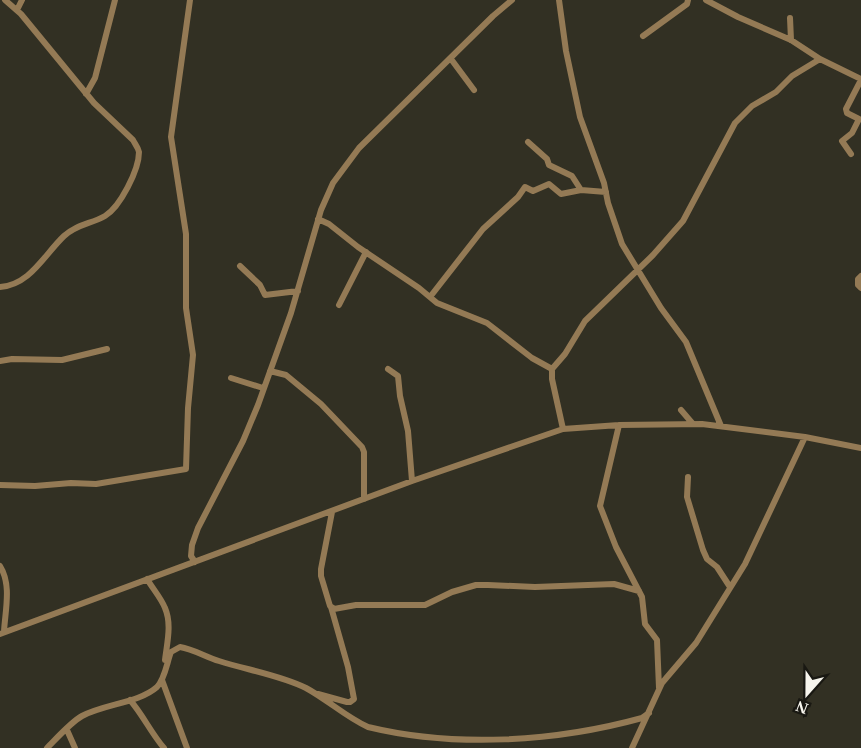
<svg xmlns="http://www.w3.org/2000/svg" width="861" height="748" viewBox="0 0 861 748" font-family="'Times New Roman',serif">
  <rect width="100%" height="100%" fill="#323023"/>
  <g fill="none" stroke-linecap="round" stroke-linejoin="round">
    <path stroke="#947a55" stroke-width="6" d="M559,0L566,51L580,117L604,183L608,203L622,244L661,308L686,342L721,426
      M706,0L738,17L791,40L820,59L861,79
      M17,10L22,0
      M790,18L791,40
      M643,36L687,4L688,0
      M451,59L474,90
      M86,94L95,78L115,0
      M528,142L547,159L549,165L572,176L581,190
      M851,154L842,141L852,133L859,119L847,113L846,109L861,80
      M318,219L329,224L358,247L419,288L437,303L487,323L532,358L552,369
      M240,266L260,285L265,295L298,291
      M861,276L858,279V285L861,288
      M0,287C30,285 44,255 64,236C77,224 91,224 105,216C120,207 139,170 139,152C138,147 135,144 133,140L94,103L21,14L5,0
      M430,297L483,229L518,197L525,187L533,191L549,184L561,194L581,190L606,192
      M339,305L366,252
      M0,361L12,359L62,360L107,349
      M388,369L398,376L400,396L408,431L412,481
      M270,371L286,375L321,404L362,447L364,452V499
      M231,378L263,388
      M681,410L693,424
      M619,425L600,506L616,547L642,597L645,624L657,640L659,688
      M563,429L552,379V369L565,354L585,321L653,255L683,221L735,123L752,106L776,92L792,76L820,59
      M688,477L687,497L703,550L707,559L717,567L730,587
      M0,485L35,486L71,483L96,484L186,469L188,408L193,355L186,308V234L171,137L190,0
      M332,512L321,569V576L330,606L334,609L356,605H425L452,592L476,585H488L535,587L614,584L639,591
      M195,562L191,556L192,545L198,528L243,441L258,405L291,313L321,210L333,183L359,148L493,16L512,0
      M0,566C12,585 5,611 4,632
      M147,579C153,589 161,598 165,608C172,624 167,643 165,660
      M0,634L412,481L563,429L619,425L702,424L805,437L861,448
      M162,680L187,748
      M318,694L347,702H350L354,699L348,667L331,607
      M130,700C143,715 151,733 164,748
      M67,730L75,748
      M47,748C56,739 71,722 82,716C104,704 139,703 157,687C165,679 167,662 171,652L180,647C193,649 206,657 219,661C247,670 280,675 306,688C328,700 346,717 368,727C455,748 555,742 642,718L649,713
      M632,748L662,683L696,643L745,564L805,437"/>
  </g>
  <g transform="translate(807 694) rotate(201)" stroke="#191812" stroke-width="4.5" paint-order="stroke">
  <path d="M0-4.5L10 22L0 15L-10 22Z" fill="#f7f5ed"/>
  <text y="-9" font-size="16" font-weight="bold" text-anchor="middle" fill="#f7f5ed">N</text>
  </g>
</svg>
